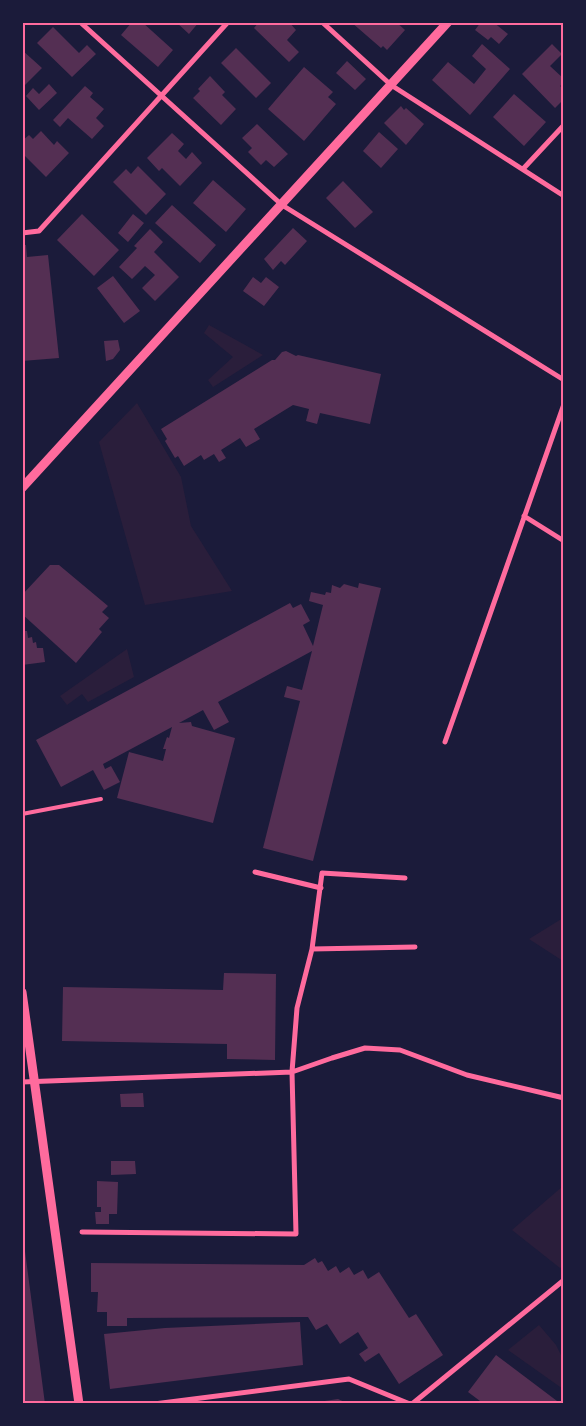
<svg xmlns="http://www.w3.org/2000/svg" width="586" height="1426" viewBox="0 0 586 1426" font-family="'Open Sans',sans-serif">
  <rect width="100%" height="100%" fill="#1b1b3a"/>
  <path fill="#2a1e3b" d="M209,325L263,355L213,387L208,380L233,357L204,333Z
    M137,403L181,477L191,526L232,591L145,605L99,442Z
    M127,649L134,677L88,702L82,694L67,705L60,696Z
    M563,918V961L529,939Z
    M563,1186L564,1265L560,1268L512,1230Z
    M539,1325L556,1345L563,1359V1389L508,1350Z"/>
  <path fill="#542f53" d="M132,22H142L173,50L158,67L121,35Z
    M176,22H199L189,34Z
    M259,22H289L296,30L287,40L299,52L289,62L254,28Z
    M351,22H396L405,30L387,50L383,46L381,48Z
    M481,22H493L508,34L499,44L491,37L488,40L475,30Z
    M53,27L79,53L87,45L96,54L72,77L37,43Z
    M482,44L510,69L470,115L432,80L448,62L474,84L486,69L472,56Z
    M552,44L562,54L550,66L564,79V83L560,86L564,89V99L555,108L522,74Z
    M236,48L271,83L256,98L221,63Z
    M22,50L42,68L22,88Z
    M347,61L366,79L355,90L336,73Z
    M304,67L333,92L328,97L336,104L304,141L268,109Z
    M210,76L225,92L222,95L236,109L221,125L193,98L200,91L198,89Z
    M49,84L57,93L39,110L26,96L33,88L39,94Z
    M85,86L93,93L90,97L104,109L96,118L104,126L92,139L68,118L60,127L53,120Z
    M514,94L546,122L524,146L493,117Z
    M401,106L404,110L406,108L424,124L406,145L384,123Z
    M257,124L288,154L274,167L266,160L261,165L248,152L252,148L242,138Z
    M41,131L54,145L57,141L69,153L46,177L22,153V141L29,135L33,139Z
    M379,132L398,149L381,168L363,151Z
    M172,133L184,144L178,151L186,159L192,152L202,163L180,186L162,168L159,171L147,158Z
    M138,166L166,194L146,215L113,182L126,169L131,174Z
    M213,180L246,209L226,232L193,203Z
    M343,181L373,212L355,228L326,198Z
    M172,205L216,245L200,263L155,223Z
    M82,214L119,250L94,276L57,240Z
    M133,214L144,223L128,242L118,233Z
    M293,228L307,241L285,265L281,261L273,270L264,259Z
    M150,229L163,242L154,252L179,277L155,301L142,288L155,275L145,266L132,279L119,267L137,248L134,246Z
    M22,245H26L27,257L48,255L59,358L22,361Z
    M113,276L140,311L124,323L97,288Z
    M253,277L261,283L266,277L279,287L264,306L243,291Z
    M118,340L120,350L113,359L106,361L104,341Z
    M286,351L296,356L298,355L381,374L370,424L320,413L317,424L306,421L309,409L293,405L254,429L260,439L246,447L240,438L221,450L226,458L219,462L214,454L204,460L201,455L184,466L178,456L175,458L165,441L167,439L161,429L272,360H275L282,352Z
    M50,565H59L108,606L102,612L109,618L99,629L102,632L76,663L22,614V595Z
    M359,583L381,588L313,861L263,848L300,701L284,697L287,686L302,690L312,651L218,702L229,722L214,730L203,710L179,723L191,722L192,726L235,738L213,823L117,798L129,752L163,761L166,749H163L167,737L169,738L172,727L103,764L105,769L111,766L120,782L104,790L93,770L61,787L36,740L290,603L293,608L301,604L310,621L303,625L313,646L323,605L309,601L311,592L325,595L326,592L331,593L332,585L340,588L344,584L358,588Z
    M22,631H27L28,638L32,637L33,643L36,642L37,648H43L45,662L22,665Z
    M224,973L276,974L275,1060L227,1059V1044L62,1041L63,987L223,990Z
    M143,1093L144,1107H121L120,1094Z
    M111,1161H135L136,1174L111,1175Z
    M97,1181L118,1182L117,1214H109V1224H96L95,1212H101V1207H97Z
    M22,1251H25L45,1404H22Z
    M315,1258L318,1263L322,1261L328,1271L336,1266L340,1273L349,1267L354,1275L363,1270L368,1279L379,1272L409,1318L416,1314L443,1355L399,1384L379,1353L365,1362L359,1354L368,1348L358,1332L340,1344L327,1324L316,1330L308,1317L127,1318V1326H107V1312H97L98,1292H91V1263L304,1265Z
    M300,1322L303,1365L110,1389L104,1334L165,1328Z
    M496,1355L561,1404H484L468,1392Z
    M338,1399L349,1404H318V1402Z"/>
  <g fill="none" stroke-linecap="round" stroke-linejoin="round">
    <path stroke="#ff6b9d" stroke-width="4" d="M22,814L101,799"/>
    <path stroke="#ff6b9d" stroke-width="5" d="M80,22L282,205L564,380
      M322,22L391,85L564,196
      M22,23L23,22
      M523,169L564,125
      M22,233L39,231L228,22
      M524,516L564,541
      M445,742L564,404
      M255,872L321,888
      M312,949L415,947
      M22,1082L292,1072L332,1058L365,1048L400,1050L467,1075L564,1098
      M82,1232L296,1234L292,1072L297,1008L312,949L322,873L405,878
      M154,1404L349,1379L410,1404
      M412,1404L564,1280"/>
    <path stroke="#ff6b9d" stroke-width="9" d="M22,488L448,22
      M22,992L79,1404"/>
  </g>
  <rect width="586" height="1426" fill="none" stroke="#1b1b3a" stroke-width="48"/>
  <rect x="24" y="24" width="538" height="1378" fill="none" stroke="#ff6b9d" stroke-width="2"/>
</svg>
